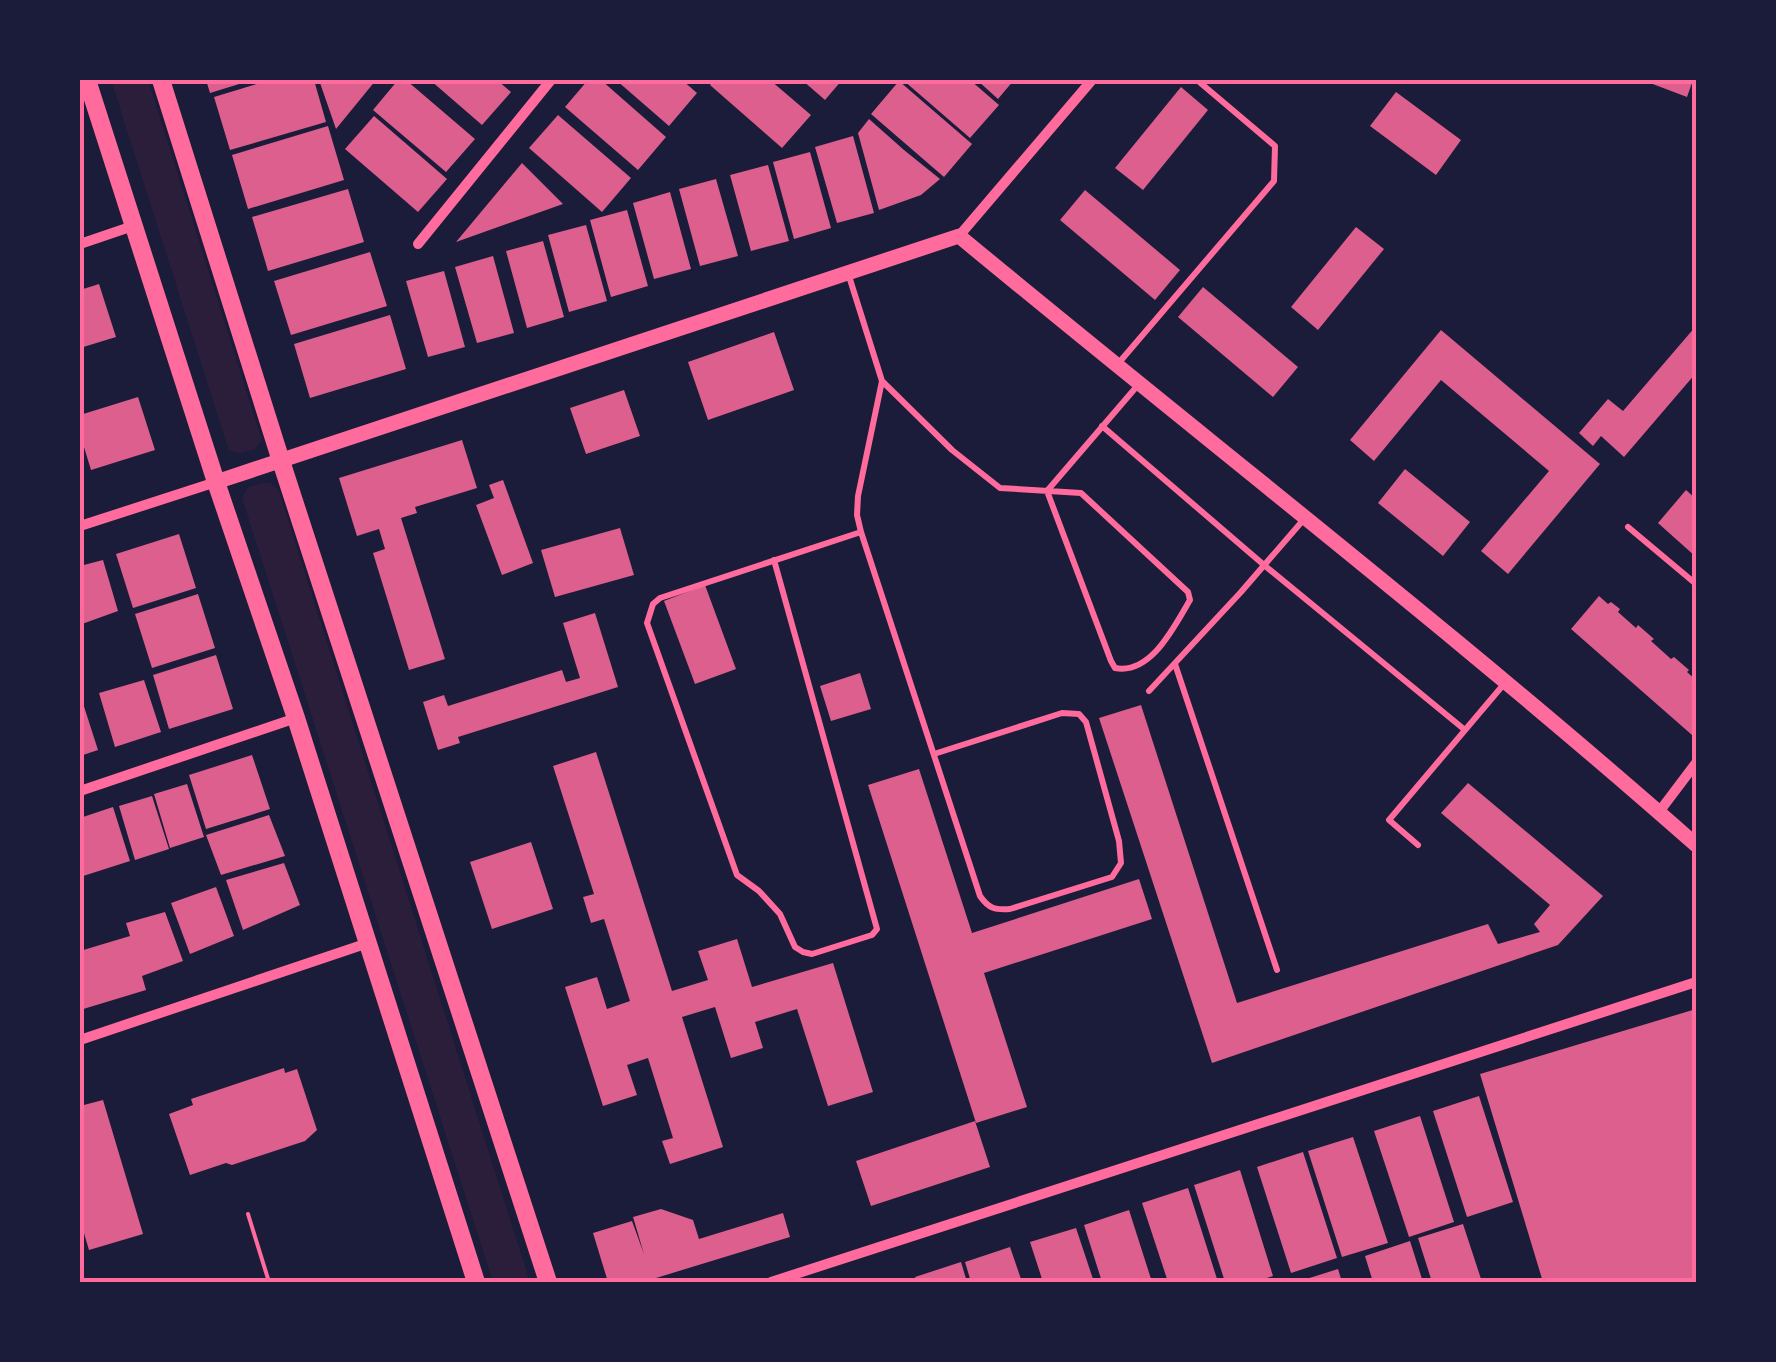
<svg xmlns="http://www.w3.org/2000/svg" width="1776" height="1362" viewBox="0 0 1776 1362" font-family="'Exo 2',sans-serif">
  <rect width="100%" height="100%" fill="#1b1b3a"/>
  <path fill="#2a1e3b" d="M111,80H148L262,440L255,449L240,453L229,451Z
    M263,483H272L279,491L530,1282H493L242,498L248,487Z"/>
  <path fill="#dd5f8e" d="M206,80H248L249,81L210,93Z
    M270,80H314L326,122L230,150L214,97Z
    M319,80H376L336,129Z
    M398,80H406L475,139L446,172L373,110Z
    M430,80H497L511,92L482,125Z
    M588,80H601L666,137L638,170L565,107Z
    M616,80H682L697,93L669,126Z
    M714,80H770L811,115L782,148L710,85Z
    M802,80H842L825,100Z
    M903,80H970L999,105L970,138Z
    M977,80H1014L998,99Z
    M1642,80H1693L1687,97Z
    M899,81L972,144L944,177L871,114Z
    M1181,87L1208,110L1143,190L1115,168Z
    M1396,92L1461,140L1436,175L1370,126Z
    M558,115L631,178L602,212L529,148Z
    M374,116L447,179L418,212L345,149Z
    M869,119L904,150L940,179L921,195L879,210L858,133Z
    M328,126L344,180L248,209L232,155Z
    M853,136L874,213L837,223L815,147Z
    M810,152L831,228L794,239L773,162Z
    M522,163L563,204L456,242Z
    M768,165L789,241L751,251L730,175Z
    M716,179L738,256L700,266L679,189Z
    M348,189L364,242L268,271L252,217Z
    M1085,190L1180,270L1155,300L1060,220Z
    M670,192L691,269L654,279L633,203Z
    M627,210L648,286L611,297L590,220Z
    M586,225L607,301L569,312L548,235Z
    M1356,227L1384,249L1318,330L1291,307Z
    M543,241L564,317L527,328L506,251Z
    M370,252L387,306L291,335L274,281Z
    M493,256L514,333L477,343L455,267Z
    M444,271L465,347L428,357L406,281Z
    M99,284L116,337L80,348V290Z
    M1203,287L1298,367L1273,397L1178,317Z
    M390,315L406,369L310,398L294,344Z
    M1696,326V373L1624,457L1601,436L1593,446L1579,433L1608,399L1623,411Z
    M1441,330L1600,464L1508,574L1481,551L1549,471L1441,380L1374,461L1350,440Z
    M774,332L794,390L708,420L688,362Z
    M624,390L640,436L586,454L570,408Z
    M138,397L155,450L91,470L80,434V415Z
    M462,440L477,488L415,507L417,513L401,518L445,659L409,670L373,553L385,549L379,529L357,536L339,478Z
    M1405,469L1470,522L1443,556L1378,503Z
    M503,480L533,563L502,575L476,505L494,498L489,485Z
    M1686,490L1696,499V557L1658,523Z
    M620,528L634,575L555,597L541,550Z
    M179,534L196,588L133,608L116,554Z
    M103,560L118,611L82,624L80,617V566Z
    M705,585L736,669L695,684L664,601Z
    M198,594L215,648L152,668L135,614Z
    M1599,596L1608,604L1611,602L1620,609L1618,612L1636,628L1638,625L1654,639L1651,641L1671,659L1674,657L1689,670L1687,672L1696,680V730L1692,735L1571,629Z
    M595,613L618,687L458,737L460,743L438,750L423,702L444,695L448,706L562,670L566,682L580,678L563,623Z
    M216,655L233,709L169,729L153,675Z
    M860,673L871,709L831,721L820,686Z
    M144,680L161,732L115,747L99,693Z
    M80,694L98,750L80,756Z
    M1141,705L1237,1003L1488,924L1498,944L1540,932L1534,924L1550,905L1441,813L1468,783L1603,896L1558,945L1212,1063L1099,718Z
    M596,752L672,991L708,980L698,951L737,939L752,987L833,963L873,1092L828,1106L797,1009L755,1022L763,1048L731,1058L715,1007L682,1017L723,1147L670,1164L662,1141L673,1138L648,1058L627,1065L637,1095L603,1106L565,987L597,977L607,1009L630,1001L604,919L591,923L583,897L594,894L553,766Z
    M252,755L270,809L206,829L189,775Z
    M919,769L972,933L1139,879L1152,919L984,973L1027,1107L976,1123L868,785Z
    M187,784L204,837L170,848L154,794Z
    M152,796L169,849L135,860L119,806Z
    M113,807L130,861L80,877V818Z
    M269,815L285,856L221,875L206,835Z
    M531,842L553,909L492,929L470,862Z
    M284,863L300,905L243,930L226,880Z
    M216,887L234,936L190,954L171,903Z
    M165,912L183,961L142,976L146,990L80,1010V951L130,936L126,923Z
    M1696,1009V1282H1543L1480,1074Z
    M284,1068L285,1073L297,1069L317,1130L305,1141L232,1165L226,1163L190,1175L169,1114L193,1105L191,1099Z
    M1479,1096L1513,1202L1467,1217L1433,1111Z
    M103,1100L143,1234L89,1250L80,1220V1106Z
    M1420,1116L1454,1222L1409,1237L1374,1131Z
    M975,1121L990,1167L871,1206L856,1161Z
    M1353,1137L1388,1243L1342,1257L1308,1151Z
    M1303,1152L1337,1258L1291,1273L1257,1167Z
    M1240,1170L1273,1276L1255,1282H1225L1194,1185Z
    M1188,1188L1218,1282H1168L1142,1203Z
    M661,1209L693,1220L699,1239L783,1213L790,1237L643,1282H608L593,1233L632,1221L644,1254L633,1217Z
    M1129,1210L1152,1282H1102L1084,1225Z
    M1463,1224L1482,1282H1432L1418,1238Z
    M1076,1228L1094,1282H1043L1030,1242Z
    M1410,1241L1423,1282H1373L1365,1256Z
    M1010,1247L1022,1282H971L965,1262Z
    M961,1262L967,1282H917L915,1277Z
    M1338,1269L1342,1282H1300V1281Z"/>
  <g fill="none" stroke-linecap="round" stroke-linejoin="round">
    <path stroke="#ff6b9d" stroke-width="4" d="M248,1214L269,1282"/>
    <path stroke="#ff6b9d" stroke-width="6" d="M848,273L882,381L858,496L857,515L861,532L980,896C989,909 995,910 1010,909L1112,877L1121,863L1119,841L1086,722L1079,714L1062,713L934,754
      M1117,365L1274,181L1275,146L1197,80
      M882,381L952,450L1000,488L1081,493L1188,592L1190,600C1174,627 1151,675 1115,668L1111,661L1047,491L1138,385
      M1102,426L1264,565L1465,730
      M1628,527L1696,584
      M774,560L877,929L872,935L812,954L803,952L795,947L780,914L759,891L737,875L647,623L653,604L660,598L861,532
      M1175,664L1277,970
      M1149,691L1241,592L1305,518
      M1418,845L1389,820L1504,684"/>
    <path stroke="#ff6b9d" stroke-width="10" d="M959,236L1092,80
      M80,244L133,226
      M418,244L551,80
      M80,526L216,482
      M80,791L296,718
      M1659,812L1696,763
      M80,1040L368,943
      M771,1282L1696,982"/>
    <path stroke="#ff6b9d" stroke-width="15" d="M216,482L959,236C1204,439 1457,634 1696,845"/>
    <path stroke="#ff6b9d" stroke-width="18" d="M87,80L216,482L296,718L476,1282
      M161,80L281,461L548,1282"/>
  </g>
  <rect width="1776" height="1362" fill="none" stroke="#1b1b3a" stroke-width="165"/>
  <rect x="82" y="82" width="1612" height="1198" fill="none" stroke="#ff6b9d" stroke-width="4"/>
</svg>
